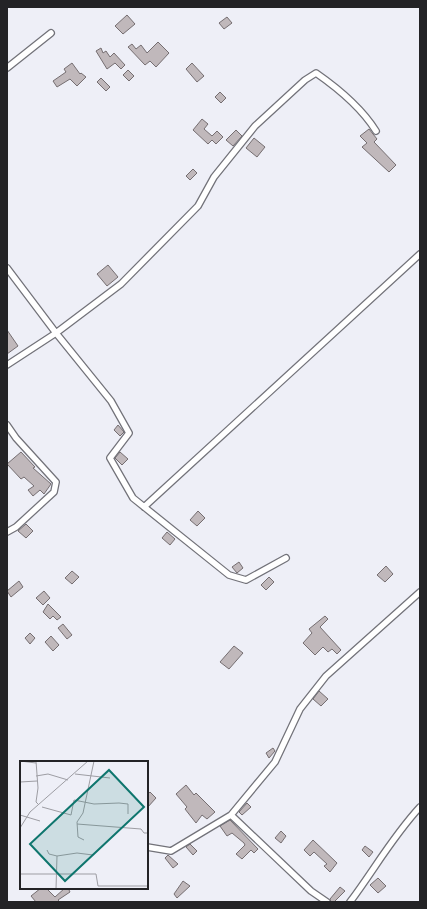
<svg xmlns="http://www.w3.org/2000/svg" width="427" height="909" viewBox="0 0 427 909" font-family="Montserrat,sans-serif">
  <rect width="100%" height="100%" fill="#eeeff7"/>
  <path fill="#c0b8bb" stroke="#756e71" d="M127,15L135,24L123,34L115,26Z
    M227,17L232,23L224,29L219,23Z
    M158,42L169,53L156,67L150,61L145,65L128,47L132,44L136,49L141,45L147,53Z
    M101,48L103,53L106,51L110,57L114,53L125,65L121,69L115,63L107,69L96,51Z
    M72,63L80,74L81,73L86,77L77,86L70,79L57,87L53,81L66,72L64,69Z
    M192,63L204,76L197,82L186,69Z
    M128,70L134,76L129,81L123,75Z
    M101,78L110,87L106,91L97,82Z
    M220,92L226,98L221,103L215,97Z
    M202,119L208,124L204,129L212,136L217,131L223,137L216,144L212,140L208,144L193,130Z
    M369,129L377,139L374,142L396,165L389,172L362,147L367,143L360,136Z
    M236,130L242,136L233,146L226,140Z
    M254,138L265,147L257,157L246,148Z
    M193,169L197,173L190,180L186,176Z
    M108,265L118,277L107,286L97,274Z
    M7,330L18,346L7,354Z
    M118,425L124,432L120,436L114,430Z
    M21,452L35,467L33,468L51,484L44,494L40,490L33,496L28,490L34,486L24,477L21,479L7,464Z
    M120,452L128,459L122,465L115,458Z
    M198,511L205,518L197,526L190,520Z
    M26,524L33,531L26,538L18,531Z
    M167,532L175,539L170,545L162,538Z
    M239,562L243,568L237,573L232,567Z
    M386,566L393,574L385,582L377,575Z
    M72,571L79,577L72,584L65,578Z
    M269,577L274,582L266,590L261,585Z
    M19,581L23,587L11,597L7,591Z
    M44,591L50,598L43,605L36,598Z
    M48,604L61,617L57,620L53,616L50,619L43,612Z
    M325,616L328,619L320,627L341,650L337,654L332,649L328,652L323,647L315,655L303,643L312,633L309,629Z
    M63,624L72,635L67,639L58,628Z
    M30,633L35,638L30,644L25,638Z
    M51,636L59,645L53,651L45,642Z
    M234,646L243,653L229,669L220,662Z
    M319,691L328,699L321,706L313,699Z
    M273,748L275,751L269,758L266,753Z
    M186,785L194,795L196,793L215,812L207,819L202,815L196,823L185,809L187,807L176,794Z
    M150,792L156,798L147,808V795Z
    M247,803L251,807L242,815L239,812Z
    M230,820L258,849L254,853L251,850L242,859L236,854L245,845L244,843L232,833L227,836L220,826Z
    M281,831L286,836L281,843L275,838Z
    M313,840L337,863L330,872L324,866L327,864L314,852L310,856L304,850Z
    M190,844L197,851L193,855L186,847Z
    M365,846L373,852L369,857L362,850Z
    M168,855L178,864L173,868L165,858Z
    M378,878L386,886L378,893L370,885Z
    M183,881L190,886L177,898L174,894Z
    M340,887L345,891L334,902H331L330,899Z
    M41,888H46L55,897L65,888H68L70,892L58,900L60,902H36L31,896Z"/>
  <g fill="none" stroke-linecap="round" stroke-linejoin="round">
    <g stroke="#727279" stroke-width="8">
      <path id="street" d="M7,68L51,33
        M7,268L56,333L111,401L129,433L110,458L133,498L229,575L246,580L286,558
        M7,365L56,333L121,284L198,206L214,177L255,126L305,80L316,73C339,89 361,107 376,131
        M7,425L16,438L56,482L54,492L16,527L7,532
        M144,507L420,254
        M147,847L171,851L231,815
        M327,902L311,891L231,815L275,762L300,709L326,676L420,592
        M350,902C374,870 393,836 420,807"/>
    </g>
    <use href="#street" stroke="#fff" stroke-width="5.5"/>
  </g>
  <g transform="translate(20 761)">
    <rect width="128" height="128" fill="#eeeff7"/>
    <path fill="none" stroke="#9d9da3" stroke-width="1" d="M0,0L16,2M16,0L18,27L16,41L18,43M55,13L90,17M16,15L28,13L48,19M0,21L17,20M22,46L51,54L54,39L74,43L99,42L108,43V53M0,54L20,60M57,63L121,68L124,72H128M0,67L10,51L68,0M64,79L58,76L57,61L63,52L74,0M27,89L29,93L37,95M0,113H76L78,125H128M36,128L37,95L57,92L73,94"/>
    <path fill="#0f766e" fill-opacity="0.15" stroke="#0f766e" stroke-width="2" d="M89,9L124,46L45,120L10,83Z"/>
    <rect width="128" height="128" fill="none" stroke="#232326" stroke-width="2"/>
  </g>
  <rect width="427" height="909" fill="none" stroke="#232326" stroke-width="16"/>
</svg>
